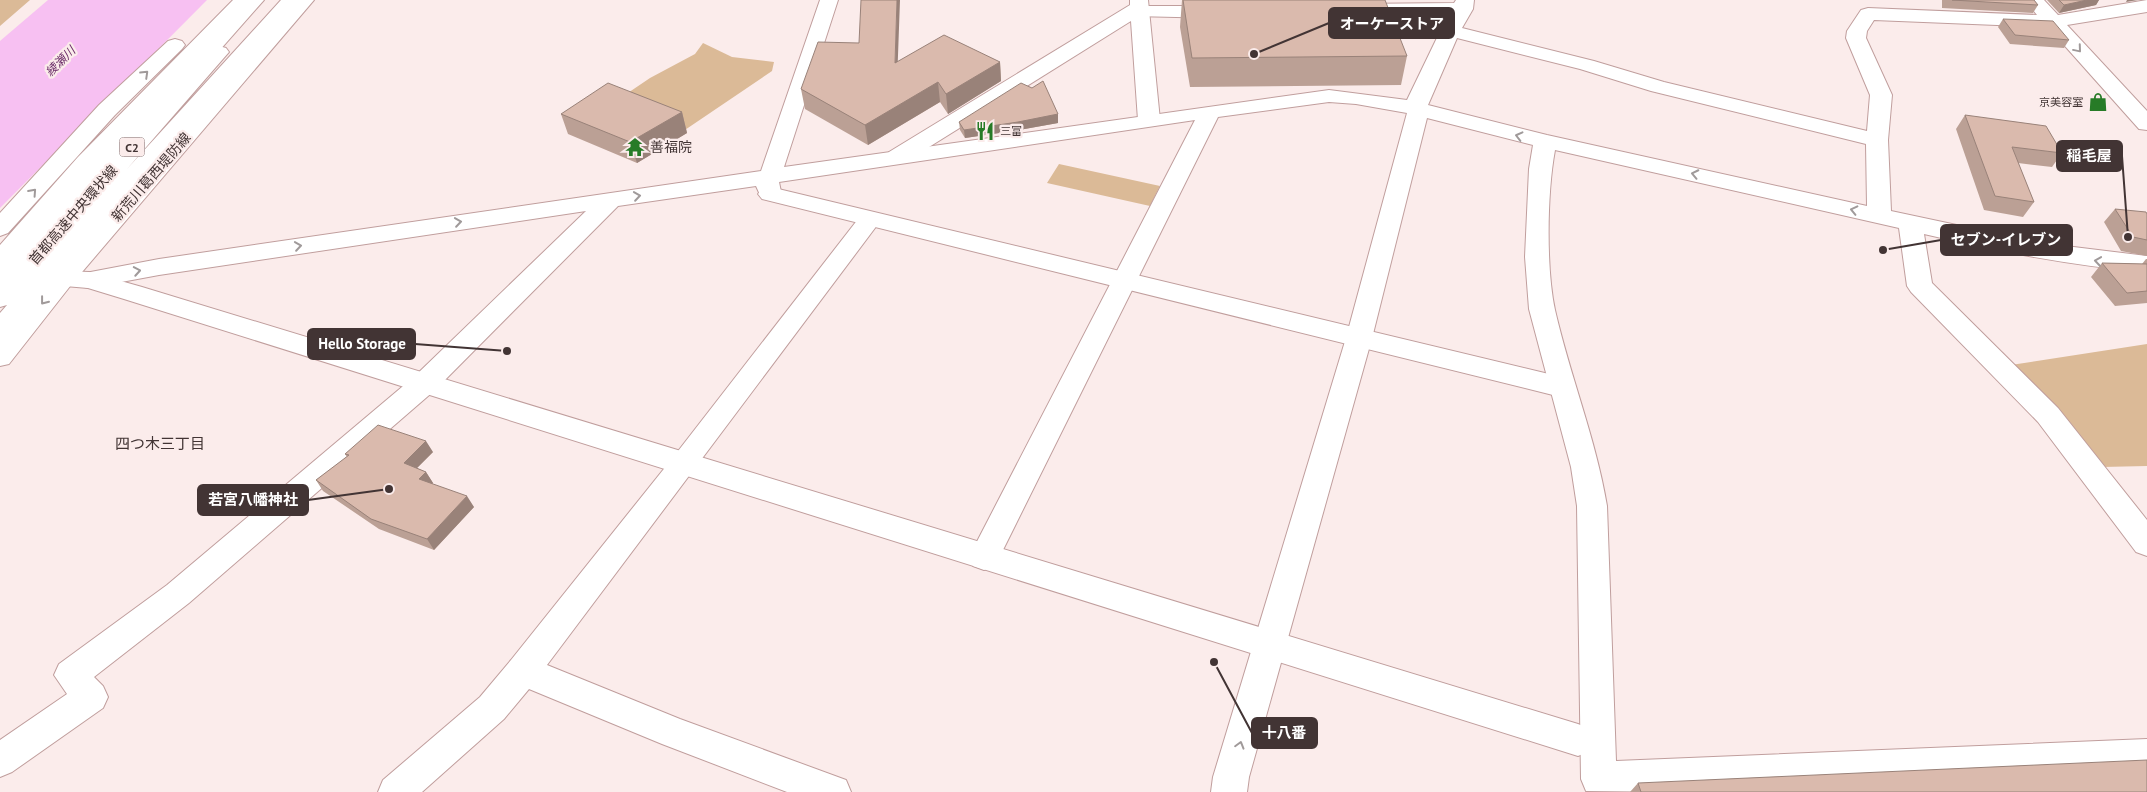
<svg xmlns="http://www.w3.org/2000/svg" width="2147" height="792" viewBox="0 0 2147 792" font-family="'PT Sans','Noto Sans JP',sans-serif">
  <rect width="100%" height="100%" fill="#fbeceb"/>
  <path fill="#dbba97" d="M0,0H30L0,26Z
    M703,43L732,57L774,62L772,71L676,136L616,101L650,78L695,54Z
    M1059,164L1160,186L1150,206L1047,183Z
    M2147,344V466L2102,467L2011,365Z"/>
  <path fill="#f7c0f2" d="M48,0H207L0,208V41Z"/>
  <g fill="none" stroke-linecap="round" stroke-linejoin="round">
    <g stroke="#c09e9d" stroke-width="2">
      <path id="minor" d="M820,0H838L784,167L1329,90L1407,100L1448,15L1352,16L1345,14L1342,10L1345,6L1352,4L1454,3L1456,0H1474L1473,9L1462,28L1594,61L1664,82L1867,131L1870,95L1846,38L1847,31L1861,10L1868,8L2037,15L2025,0H2044L2058,15L2147,0V12L2067,25L2147,111V130L2139,129L2048,27L1874,20L1867,31L1866,38L1892,95L1888,140L1891,211L2041,243L2147,256V272C2071,266 1998,251 1924,234L1932,283L2058,408L2147,520V556L2136,552L2038,422L1911,292L1907,286L1899,228L1555,150C1547,193 1546,268 1555,310C1570,376 1596,439 1607,506L1616,761L2147,739V773L1693,792L1586,791L1581,779L1577,506L1571,467L1529,309L1525,257L1529,169L1533,145L1427,118L1372,338L1249,777L1247,792H1211L1213,777L1346,338L1407,113L1356,104L1329,102L1218,117L995,566L984,570L973,566L969,557L1195,120L779,182L781,192L777,197L769,199L761,197L756,186L618,206L435,390L189,603L94,677L103,686L108,697L103,708L12,772L0,777V740L67,694L54,675L59,664L167,585L415,376L586,211L159,275L89,288L80,286L77,280L80,274L159,259L761,171ZM1457,38L1580,69L1651,91L1866,144L1867,206L1547,135L1428,105Z
        M1140,6H1219L1226,8L1229,12L1226,16L1219,18L1133,16L1130,12L1133,8Z
        M870,212L878,214L882,219L878,224L547,665L680,719L846,780L851,792H787L662,744L529,689L504,719L422,792H378L383,780L480,697L511,660L675,455L862,214Z"/>
    </g>
    <g stroke="#c09e9d" stroke-width="2">
      <path id="tertiary" d="M1130,0H1148L1160,120L1157,125L1149,126L1141,125L1138,120L1131,21L905,162L897,164L889,162L886,157L889,152L1130,5Z
        M770,187L1553,375L1563,378L1567,385L1563,392L1553,395L762,199L758,194L762,189Z
        M62,271L89,272L142,287L1578,724L1590,729L1595,740L1590,751L1578,756L124,299L88,288L53,285L50,279L53,273Z"/>
    </g>
    <g stroke="#c09e9d" stroke-width="2">
      <path id="secondary" d="M245,0H264L9,289L0,291V267Z
        M295,0H314L71,285L9,364L0,366V339L53,273Z"/>
    </g>
    <g stroke="#c09e9d" stroke-width="2">
      <path id="motorway" d="M233,0H253L94,167L9,266L0,268V245L78,157Z
        M281,0H300L48,288L9,337L0,340V313L7,305L0,307V282L212,48L219,46L226,48L229,52L127,169Z
        M175,39L182,41L185,45L182,49L115,115L8,233L0,236V213L99,105L168,41Z"/>
    </g>
    <use href="#minor" fill="#fff" fill-rule="evenodd"/>
    <use href="#tertiary" fill="#fff" fill-rule="evenodd"/>
    <use href="#secondary" fill="#fff" fill-rule="evenodd"/>
    <use href="#motorway" fill="#fff" fill-rule="evenodd"/>
  </g>
  <path fill="#bba095" d="M1182,0L1407,56L1401,85L1190,87L1180,27Z
    M1942,0H2034L2038,5L2033,13L1942,8Z
    M2047,0H2099L2096,5L2059,13Z
    M2003,19L2069,40L2064,48L2010,44L1998,27Z
    M898,62H1000L1001,81L948,114L940,102L868,145L805,109L801,89Z
    M682,112L687,133L637,163L568,134L561,114Z
    M1058,114V123L1019,130L965,138L960,130L959,122Z
    M1965,115L2062,153L2052,167L2018,163L2034,202L2023,217L1984,210L1956,129Z
    M2115,209L2147,214V256L2121,251L2104,222Z
    M2146,259H2147V303L2115,306L2091,277L2102,263L2142,264Z
    M433,452L417,468L426,472L433,483L432,484L474,507L434,550L379,529L323,491L316,480L347,457L345,454Z
    M1638,783L2147,792H1630Z"/>
  <path fill="#998279" d="M897,0H900L897,83L895,63Z
    M2087,0H2099L2096,5L2059,13L2064,5Z
    M2127,0H2138L2126,2Z
    M1000,62L1001,81L948,114L946,94Z
    M938,82L940,102L868,145L865,125Z
    M682,112L687,133L637,163L630,142Z
    M1058,114V123L1019,130L965,138L964,130Z
    M426,441L433,452L411,474L404,463Z
    M426,472L433,483L426,490L419,479Z
    M467,496L474,507L434,550L427,539Z"/>
  <path fill="#dabaad" stroke="#998279" d="M861,0H897L895,63L944,35L1000,62L946,94L938,82L865,125L801,89L818,42L859,43Z
    M1183,0H1385L1407,56L1192,58Z
    M1952,0H2034L2038,5Z
    M2059,0H2087L2064,5Z
    M2003,19L2053,21L2069,40L2015,35Z
    M1043,81L1058,114L1018,122L964,130L959,122L1021,83L1032,88Z
    M608,83L682,112L630,142L561,114Z
    M1965,115L2046,126L2062,153L2012,147L2034,202L1995,196Z
    M2115,209L2146,212L2147,214V240L2133,237Z
    M2102,263L2147,264V291L2127,293Z
    M378,425L426,441L404,463L426,472L419,479L467,496L427,539L371,519L316,480L349,455L345,454Z
    M2147,760V792H1641L1638,783Z"/>
  <defs><path id="oneway-chevron" d="M-2-3.5L2.5 0L-2 3.5" fill="none" stroke-width="1.6" stroke-linecap="round" stroke-linejoin="round" transform="scale(1.25)"/></defs>
  <g stroke="#a09a9a">
    <use href="#oneway-chevron" transform="translate(2078 49) rotate(50)"/>
    <use href="#oneway-chevron" transform="translate(145 74) rotate(-44)"/>
    <use href="#oneway-chevron" transform="translate(1519 136) rotate(-166)"/>
    <use href="#oneway-chevron" transform="translate(1695 174) rotate(-168)"/>
    <use href="#oneway-chevron" transform="translate(33 192) rotate(-48)"/>
    <use href="#oneway-chevron" transform="translate(637 196) rotate(-8)"/>
    <use href="#oneway-chevron" transform="translate(1854 210) rotate(-167)"/>
    <use href="#oneway-chevron" transform="translate(458 222) rotate(-8)"/>
    <use href="#oneway-chevron" transform="translate(298 246) rotate(-8)"/>
    <use href="#oneway-chevron" transform="translate(2098 261) rotate(-172)"/>
    <use href="#oneway-chevron" transform="translate(137 271) rotate(-10)"/>
    <use href="#oneway-chevron" transform="translate(44 301) rotate(128)"/>
    <use href="#oneway-chevron" transform="translate(1240 745) rotate(-74)"/>
  </g>
  <defs>
    <g id="shop-bare" transform="scale(1.5)"><path d="M-5-2.5h2.3a2.7 3.5 0 0 1 5.4 0H5L5.5 6h-11ZM-1.5-2.5h3a1.5 2.3 0 0 0-3 0Z" fill="#277b27" stroke="#fbeceb" stroke-width="2.5" paint-order="stroke"/></g>
    <g id="restaurant-bare" transform="scale(1.5)"><path d="M-5-6h1v4h1v-4h1v4h1v-4h1v5L-1.5 .5V6h-2V.5L-5-1ZM5-6V6H3V1.5H1.5Q1.5-4 5-6Z" fill="#277b27" stroke="#fbeceb" stroke-width="2.5" paint-order="stroke"/></g>
    <g id="temple-bare" transform="scale(1.5)"><path d="M0-6L5-2H3V0L6.5 2.5H4V6H1.5V3h-3V6H-4V2.5H-6.5L-3 0V-2H-5Z" fill="#277b27" stroke="#fbeceb" stroke-width="2.5" paint-order="stroke"/></g>
  </defs>
  <g fill-rule="evenodd">
    <use href="#shop-bare" x="2098" y="102"/>
    <use href="#restaurant-bare" x="985" y="131"/>
    <use href="#temple-bare" x="635" y="147"/>
  </g>
  <g text-anchor="middle" dominant-baseline="central" stroke-width="4.5" stroke-linejoin="round" paint-order="stroke">
    <g font-size="11" fill="#423434" stroke="#fbeceb" text-anchor="end">
      <text x="2083" y="102">京美容室</text>
      <text x="1000" y="131" text-anchor="start">三富</text>
    </g>
    <g font-size="12" font-style="italic" fill="#6b2c68" stroke="#fbeceb">
      <text transform="translate(60 61) rotate(-45)">綾瀬川</text>
    </g>
    <rect fill="#fbeceb" stroke="#7a6b6b" stroke-width="1" x="119.5" y="137.5" width="25" height="19" rx="4"/>
    <g font-size="12" font-weight="bold" fill="#423434">
      <text x="132" y="147">C2</text>
    </g>
    <g font-size="14" fill="#423434" stroke="#fbeceb" text-anchor="start">
      <text x="650" y="147">善福院</text>
    </g>
    <g font-size="14" fill="#423434" stroke="#fbeceb">
      <text transform="translate(151 177) rotate(-49)">新荒川葛西堤防線</text>
      <text transform="translate(73 215) rotate(-49)">首都高速中央環状線</text>
    </g>
    <g font-size="15" fill="#423434" stroke="#fbeceb">
      <text x="160" y="443">四つ木三丁目</text>
    </g>
  </g>
  <path fill="none" stroke="#423434" stroke-width="2" d="M1254 54L1329 23M2128 237L2122 156M1883 250L1941 240M507 351L415 344M389 489L308 500M1214 662L1252 733"/>
  <g fill="#423434" stroke="#fbeceb" stroke-width="2">
    <circle cx="1254" cy="54" r="5"/>
    <circle cx="2128" cy="237" r="5"/>
    <circle cx="1883" cy="250" r="5"/>
    <circle cx="507" cy="351" r="5"/>
    <circle cx="389" cy="489" r="5"/>
    <circle cx="1214" cy="662" r="5"/>
  </g>
  <g fill="#423434" stroke="#423434" stroke-width="2">
    <rect x="1329" y="8" width="125" height="30" rx="5"/>
    <rect x="2057" y="141" width="65" height="30" rx="5"/>
    <rect x="1941" y="225" width="131" height="30" rx="5"/>
    <rect x="308" y="329" width="107" height="30" rx="5"/>
    <rect x="198" y="485" width="110" height="30" rx="5"/>
    <rect x="1252" y="718" width="65" height="30" rx="5"/>
  </g>
  <g font-size="15" text-anchor="middle" font-weight="bold" fill="#fff">
    <text x="1392" y="29">オーケーストア</text>
    <text x="2089" y="161">稲毛屋</text>
    <text x="2006" y="245">セブン-イレブン</text>
    <text x="362" y="349">Hello Storage</text>
    <text x="253" y="505">若宮八幡神社</text>
    <text x="1284" y="738">十八番</text>
  </g>
</svg>
